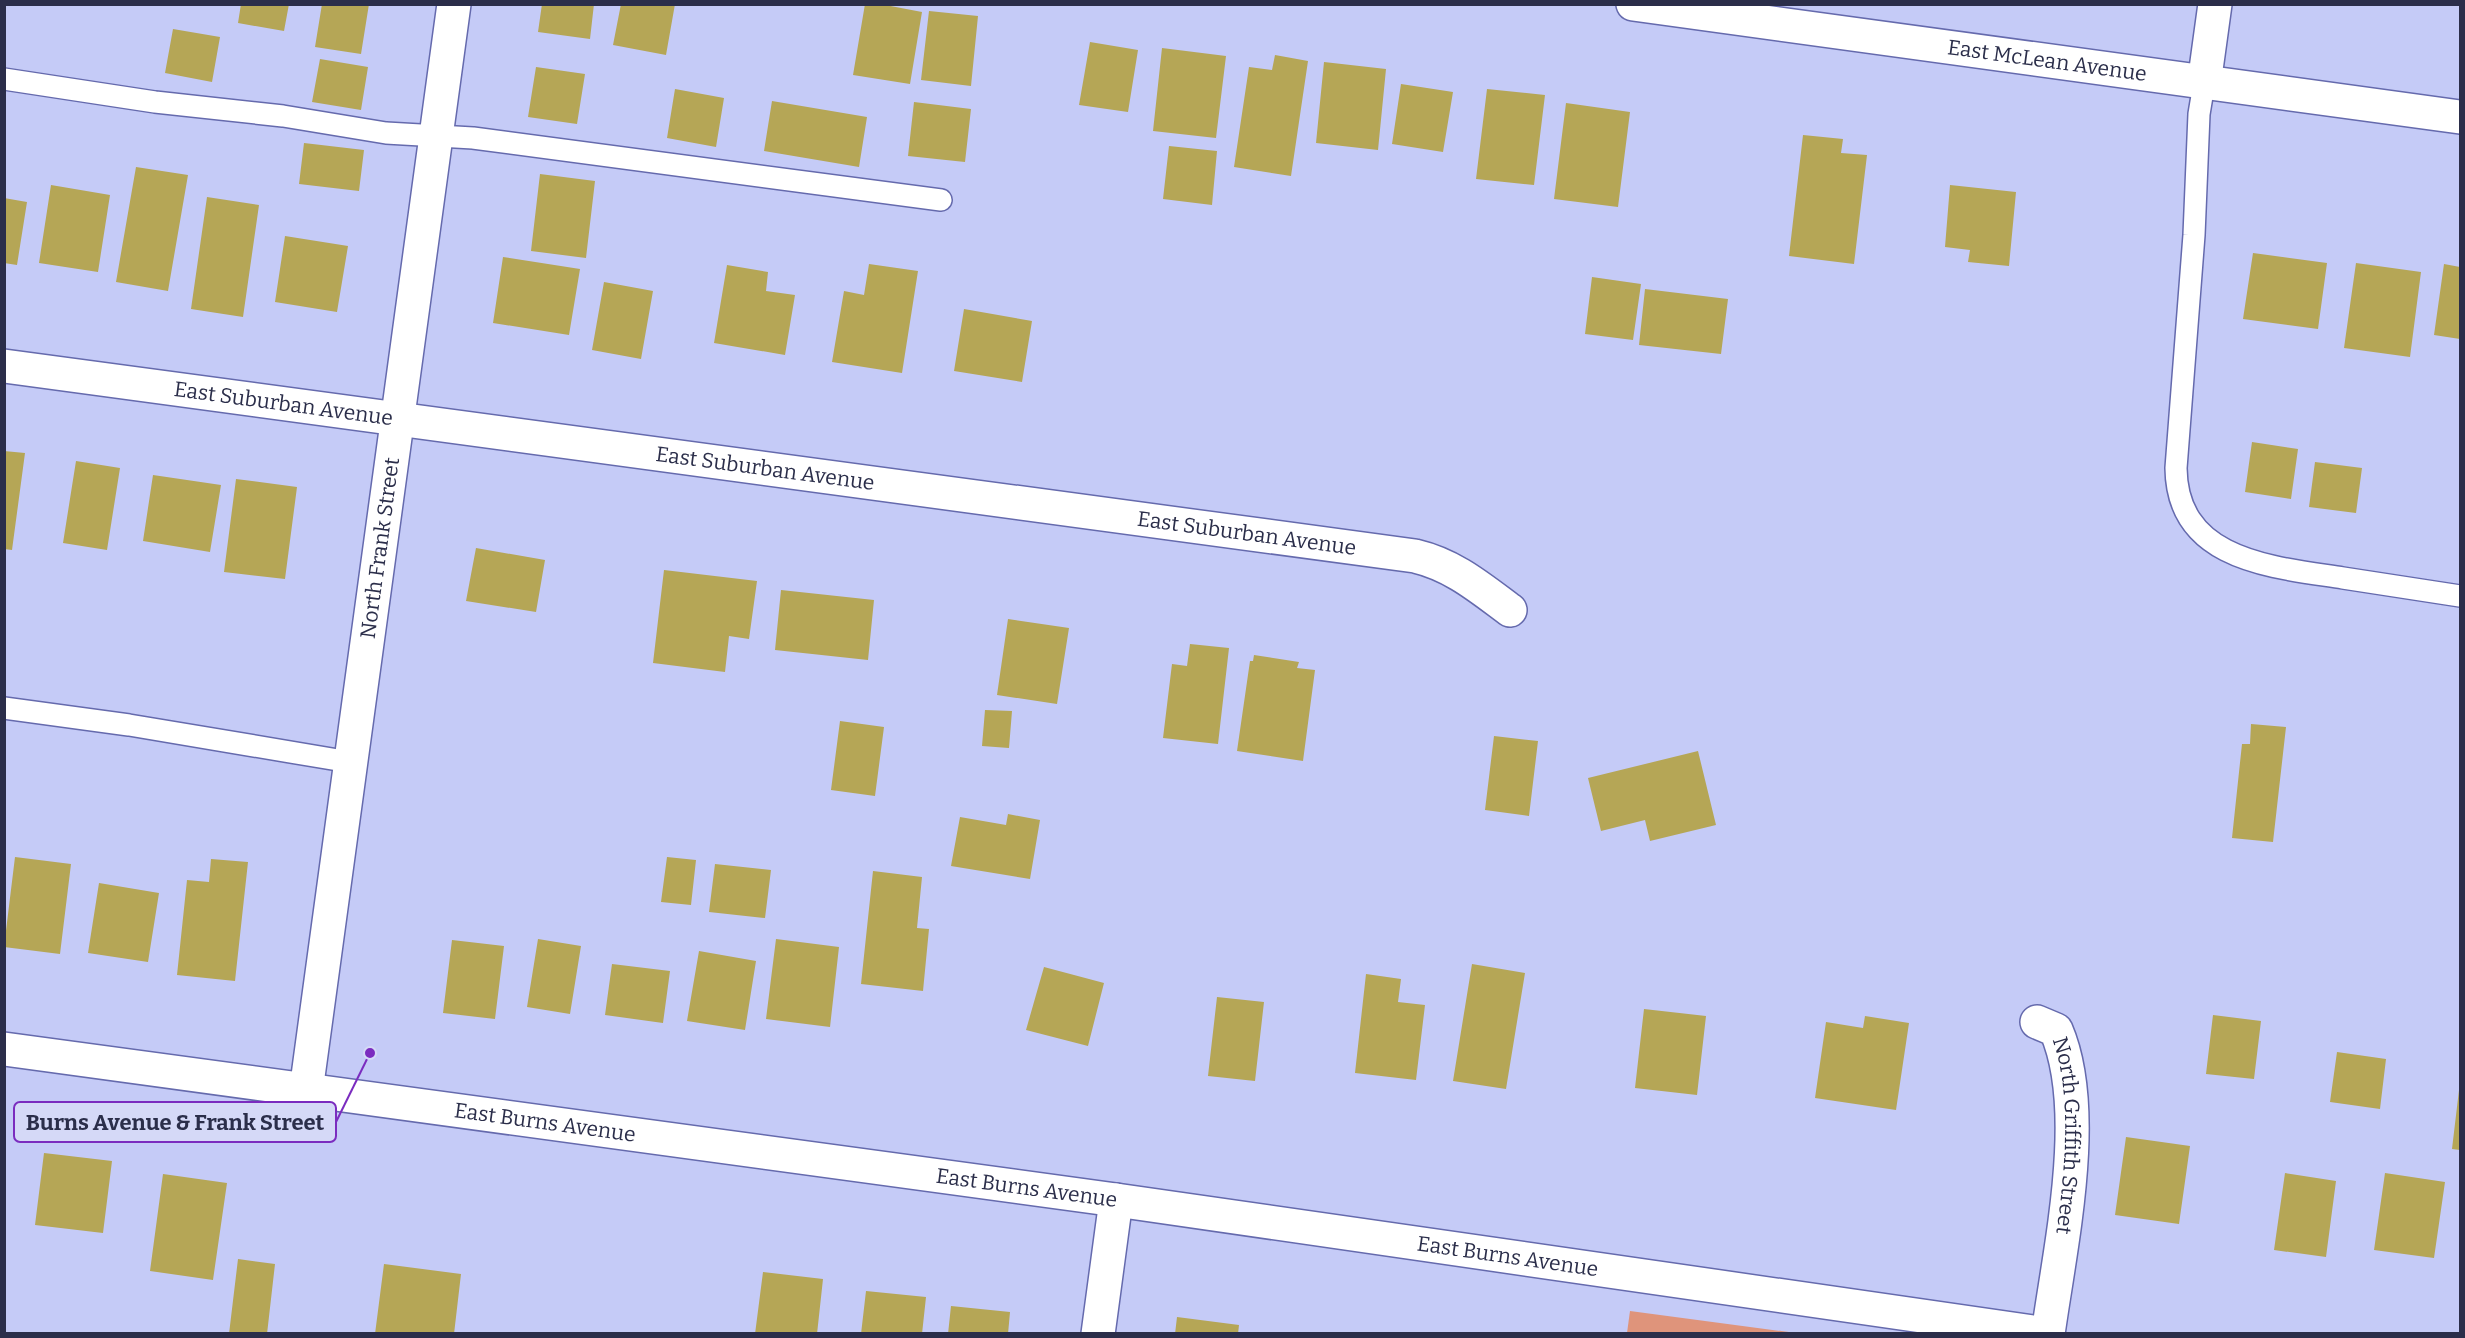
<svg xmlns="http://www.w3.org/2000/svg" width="2465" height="1338" viewBox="0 0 2465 1338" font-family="Bitter,serif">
  <rect width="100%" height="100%" fill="#c5cbf7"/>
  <path fill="#df947b" d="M1630,1311L1796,1333H1627Z"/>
  <path fill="#b5a656" d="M241,4H289L284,31L238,23Z
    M322,4H369L361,54L315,47Z
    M542,4H594L590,39L538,32Z
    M621,4H675L666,55L613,45Z
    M865,4H880L922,12L910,84L853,75Z
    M929,11L978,16L971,86L921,80Z
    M173,29L220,37L212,82L165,73Z
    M1090,42L1138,50L1128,112L1079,105Z
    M1162,48L1226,56L1216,138L1153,131Z
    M1275,55L1308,61L1291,176L1234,167L1249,67L1272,70Z
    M320,59L368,67L361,110L312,102Z
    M1324,62L1386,69L1378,150L1316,143Z
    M536,67L585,74L577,124L528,117Z
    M1401,84L1453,92L1443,152L1392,144Z
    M675,89L724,98L716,147L667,138Z
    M1487,89L1545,95L1534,185L1476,179Z
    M772,101L867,117L859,167L764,151Z
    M914,102L971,109L965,162L908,156Z
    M1566,103L1630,112L1618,207L1554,199Z
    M1803,135L1843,139L1841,153L1867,155L1854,264L1789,256Z
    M304,143L364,150L359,191L299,184Z
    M1169,146L1217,151L1212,205L1163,199Z
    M136,167L188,175L168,291L116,282Z
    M540,174L595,181L586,258L531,251Z
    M51,185L110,195L98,272L39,263Z
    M1950,185L2016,192L2009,266L1968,262L1970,250L1945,247Z
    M207,197L259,205L243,317L191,309Z
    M4,198L27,202L17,265L4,263Z
    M285,236L348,246L337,312L275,302Z
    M2253,253L2327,263L2318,329L2243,319Z
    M503,257L580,269L569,335L493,323Z
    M2356,263L2421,272L2410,357L2344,348Z
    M869,264L918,271L902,373L832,362L844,291L864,295Z
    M2444,264L2460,267V339L2434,335Z
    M727,265L768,272L766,291L795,295L785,355L714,343Z
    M1592,277L1641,284L1633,340L1585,334Z
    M604,282L653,291L641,359L592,350Z
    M1645,289L1728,299L1721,354L1639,345Z
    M964,309L1032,321L1022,382L954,371Z
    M2252,442L2298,449L2291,499L2245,492Z
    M4,451L25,453L12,550L4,549Z
    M76,461L120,468L107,550L63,543Z
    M2315,462L2362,468L2356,513L2309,507Z
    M153,475L221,485L210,552L143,541Z
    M236,479L297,487L285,579L224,572Z
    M476,548L545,560L536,612L466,601Z
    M664,570L757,581L749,639L729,636L725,672L653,663Z
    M781,590L874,600L868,660L775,650Z
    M1008,619L1069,628L1057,704L997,695Z
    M1190,644L1229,648L1218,744L1163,738L1172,664L1187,666Z
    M1254,655L1299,662L1297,668L1315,670L1303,761L1237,751L1250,661H1253Z
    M985,710L1012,711L1009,748L982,746Z
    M840,721L884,727L875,796L831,790Z
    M2251,724L2286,727L2273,842L2232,838L2242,744H2250Z
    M1494,736L1538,741L1529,816L1485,810Z
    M1698,751L1716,825L1650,841L1645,820L1601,831L1588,778Z
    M1008,814L1040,820L1030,879L951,866L960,817L1006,825Z
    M15,857L71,864L60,954L4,947Z
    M667,857L696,860L691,905L661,902Z
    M211,859L248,862L235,981L177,975L187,880L209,882Z
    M715,864L771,870L765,918L709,912Z
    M873,871L922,877L917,928L929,929L923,991L861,984Z
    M99,883L159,893L148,962L88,953Z
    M538,939L581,946L570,1014L527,1007Z
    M776,939L839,947L830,1027L766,1019Z
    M452,940L504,946L495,1019L443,1013Z
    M699,951L756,961L745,1030L687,1021Z
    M612,964L670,971L663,1023L605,1015Z
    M1472,964L1525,973L1506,1089L1453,1081Z
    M1044,967L1104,983L1088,1046L1026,1030Z
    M1366,974L1401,979L1398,1002L1425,1005L1416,1080L1355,1073Z
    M1217,997L1264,1002L1255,1081L1208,1076Z
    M1644,1009L1706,1016L1697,1095L1635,1088Z
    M2213,1015L2261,1021L2254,1079L2206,1074Z
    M1865,1016L1909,1023L1896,1110L1815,1098L1826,1022L1863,1028Z
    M2337,1052L2386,1059L2380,1109L2330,1102Z
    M2459,1090H2460V1150L2452,1149Z
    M2126,1137L2190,1146L2179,1224L2115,1215Z
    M44,1153L112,1161L103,1233L35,1225Z
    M2285,1173L2336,1181L2326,1257L2274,1250Z
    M2385,1173L2445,1182L2434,1258L2374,1250Z
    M163,1174L227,1183L213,1280L150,1271Z
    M238,1259L275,1264L267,1334H229Z
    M384,1264L461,1274L454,1334H375Z
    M763,1272L823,1279L817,1334H755Z
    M866,1291L926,1297L922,1334H861Z
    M951,1306L1010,1312L1008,1334H948Z
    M1177,1317L1239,1325L1238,1334H1175Z"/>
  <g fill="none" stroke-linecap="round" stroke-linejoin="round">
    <g stroke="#656aad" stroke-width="24">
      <path id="lane" d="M4,79L155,102L283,116L386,133L473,138L941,200
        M2204,84L2199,114L2194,235L2176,468C2177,561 2272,567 2343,578C2382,584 2421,590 2460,596
        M4,708L129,725L350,762"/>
    </g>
    <g stroke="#656aad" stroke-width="36">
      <g id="street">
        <path id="s1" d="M1633,4L2460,117"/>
        <path d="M2204,84L2215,4"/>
        <path id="s2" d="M4,366L1415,556C1453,565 1479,587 1510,610"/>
        <path id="s3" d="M2037,1022L2056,1030C2091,1111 2060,1247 2048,1334"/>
        <path id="s4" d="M306,1091L454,4"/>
        <path d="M1098,1334L1116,1200"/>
      </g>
    </g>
    <g stroke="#656aad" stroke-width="36">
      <g id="secondary">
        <path id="s5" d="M4,1049L1116,1200L2047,1334"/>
      </g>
    </g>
    <use href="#lane" stroke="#fff" stroke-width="21"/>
    <use href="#street" stroke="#fff" stroke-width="33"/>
    <use href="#secondary" stroke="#fff" stroke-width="33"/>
  </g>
  <g text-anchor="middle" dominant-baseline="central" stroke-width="5" stroke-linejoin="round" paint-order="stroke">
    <g font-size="21" fill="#2b2e4a" stroke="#d5d9f7">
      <text stroke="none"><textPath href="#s1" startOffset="418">East McLean Avenue</textPath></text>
      <text stroke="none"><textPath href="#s2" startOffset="282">East Suburban Avenue</textPath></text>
      <text stroke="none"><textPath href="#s2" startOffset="768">East Suburban Avenue</textPath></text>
      <text stroke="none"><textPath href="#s2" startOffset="1254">East Suburban Avenue</textPath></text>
      <text stroke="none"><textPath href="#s4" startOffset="548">North Frank Street</textPath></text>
      <text stroke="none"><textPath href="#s5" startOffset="546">East Burns Avenue</textPath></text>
      <text stroke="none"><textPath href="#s3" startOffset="128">North Griffith Street</textPath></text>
      <text stroke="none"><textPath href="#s5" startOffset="1032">East Burns Avenue</textPath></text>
      <text stroke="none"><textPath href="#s5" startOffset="1518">East Burns Avenue</textPath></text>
    </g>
  </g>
  <path fill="none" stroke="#7b2cbf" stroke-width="2" d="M370 1053L336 1122"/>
  <circle fill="#7b2cbf" stroke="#d5d9f7" stroke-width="2" cx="370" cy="1053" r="6"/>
  <rect fill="#d5d9f7" stroke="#7b2cbf" stroke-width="2" x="14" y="1102" width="322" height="40" rx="6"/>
  <g font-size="22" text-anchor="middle" font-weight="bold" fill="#2b2e4a">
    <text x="175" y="1130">Burns Avenue &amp; Frank Street</text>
  </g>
  <rect width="2465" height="1338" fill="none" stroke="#2b2e4a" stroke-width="12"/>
</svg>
